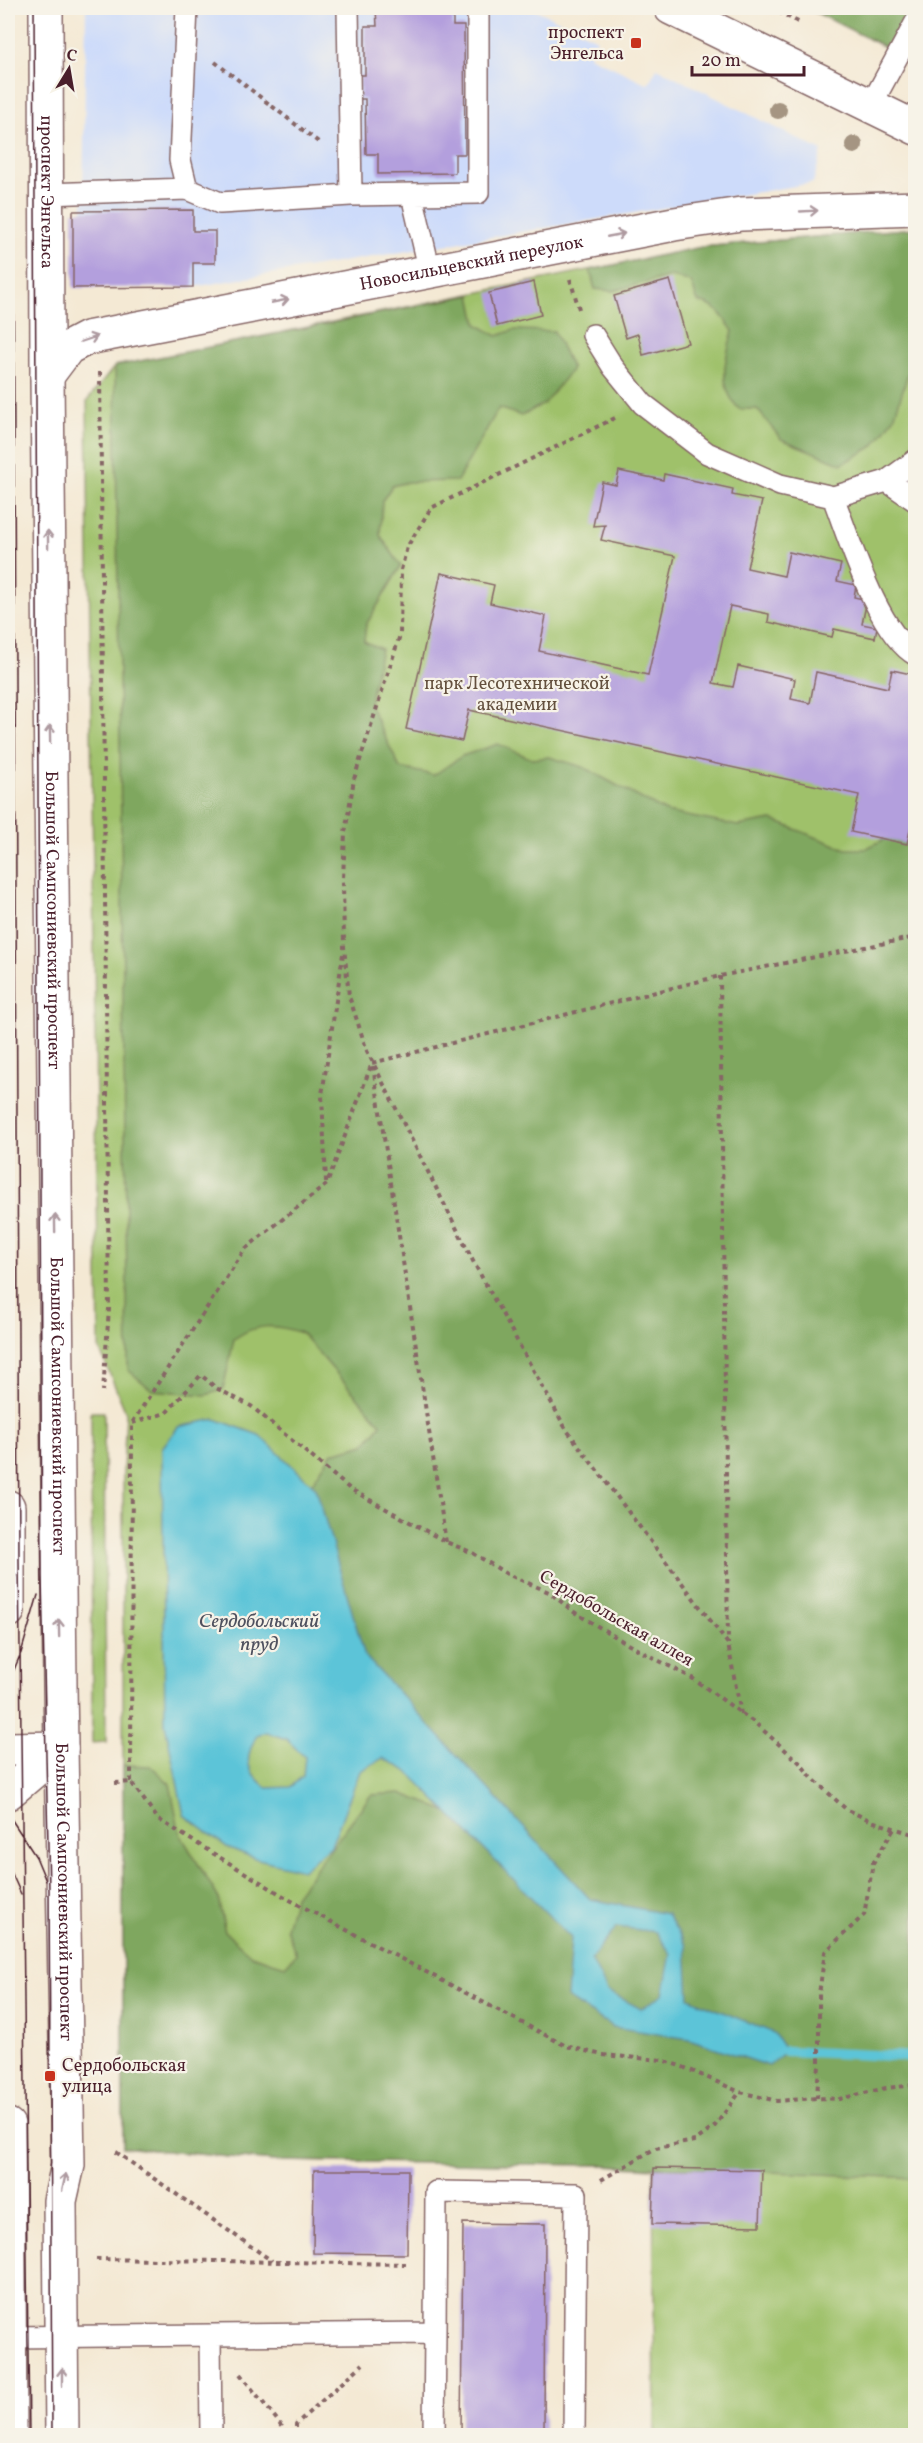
<svg xmlns="http://www.w3.org/2000/svg" width="923" height="2443" viewBox="0 0 923 2443" font-family="Vollkorn,serif">
  <rect width="100%" height="100%" fill="#f7f3e8"/>
  <filter id="ink" filterUnits="userSpaceOnUse"><feTurbulence type="fractalNoise" baseFrequency=".0167" numOctaves="2"/><feDisplacementMap in="SourceGraphic" scale="12" xChannelSelector="R" yChannelSelector="G"/><feConvolveMatrix kernelMatrix="1 2 1 2 8 2 1 2 1" color-interpolation-filters="sRGB"/></filter>
  <filter id="wash" filterUnits="userSpaceOnUse"><feTurbulence type="fractalNoise" baseFrequency=".008" numOctaves="4" result="noise"/><feDisplacementMap in="SourceGraphic" scale="24" xChannelSelector="R" yChannelSelector="G"/><feGaussianBlur stdDeviation="1.35" result="paint"/><feColorMatrix in="noise" values="0 0 0 0 0 0 0 0 0 0 0 0 0 0 0 0 0 1.4 0 .05"/><feComposite in="paint" operator="in"/></filter>
  <g filter="url(#wash)">
    <rect width="100%" height="100%" fill="#f4e9d4"/>
    <path fill="#cddbfa" d="M86,8H532L597,39L589,56L648,84L657,68L822,151L813,183L193,287L73,288V211H83Z"/>
    <path fill="#9fc16b" stroke="#74704b" stroke-width="1.5" d="M915,228V2435H655L653,2168L603,2165L274,2161L123,2147V1471L126,1413L99,1348L87,401L115,366L702,247Z
      M91,1412H104L106,1742L92,1743Z"/>
    <path fill="#7fa75f" stroke="#646345" stroke-width="1.5" d="M807,8H896L915,17V62Z
      M915,228V358H913L894,418L874,446L842,464L781,439L757,409H739C717,386 725,359 733,331C723,317 717,305 698,302L691,282L671,276L613,291L595,289L590,270L702,247Z
      M471,295L477,324L497,336L514,330L554,331L572,369L544,404L521,416L499,408L457,481L408,482L392,486L382,501L380,535L401,566L366,625L364,641L381,649L369,704L400,768L434,775L462,756L498,744L532,759L549,757L583,767L666,812L738,826L772,820L846,849H865L914,824L915,818V2178L603,2165L274,2161L123,2147V1765L151,1766L170,1784L180,1834L218,1897L225,1932L251,1955L285,1966L296,1954L286,1928L295,1896L371,1795L401,1793L453,1814L375,1718L287,1505L312,1483L332,1453L365,1444L381,1424L301,1333C275,1324 256,1323 234,1339L223,1390L206,1395L152,1390L128,1370L115,366Z"/>
    <path fill="#5bc4d8" stroke="#527282" stroke-width="1.5" fill-rule="evenodd" d="M215,1419L259,1435L316,1488L365,1656L590,1899L667,1914L686,1945L689,1998L774,2033L786,2051L769,2066L689,2039L613,2027L567,1998L571,1938L407,1771L383,1758L360,1771L331,1846L302,1870L254,1858L227,1847L184,1815L165,1724L162,1448L178,1427ZM266,1732L286,1739L305,1757L303,1776L290,1787L267,1788C246,1771 243,1760 257,1735ZM617,1927L656,1932L671,1954L663,1994L641,2009L607,1991L591,1959Z"/>
    <g fill="none" stroke-linecap="round" stroke-linejoin="round">
      <path stroke="#5bc4d8" stroke-width="10" d="M786,2051L916,2057"/>
    </g>
    <g id="blocks">
      <path fill="#b39fdd" d="M376,8H453V26H464L465,154H455V173L378,174V154H366L365,99H360V75H365V26H377Z
        M193,210V231H215V263H193V287L73,288V211Z
        M670,280L688,343L643,355L638,334L626,338L614,296Z
        M534,282L541,315L497,326L489,293Z
        M619,471L663,480L664,474L733,489L732,495L762,501L747,568L784,576L789,552L841,564L837,581L856,585L854,597L867,600L862,624L877,627L875,638L834,629L832,637L768,622L769,614L730,606L713,683L733,687L738,666L795,679L791,699L810,703L816,672L888,688L892,670L916,675V803L907,844L851,832L859,795L469,710L462,741L406,729L441,573L494,585L490,603L546,616L539,651L648,675L675,556L601,540L605,525L593,526L602,482L616,485Z
        M654,2168L762,2170L760,2226L652,2224Z
        M314,2170H408L407,2254L313,2253Z
        M463,2223L545,2224L544,2436H461Z"/>
    </g>
  </g>
  <g filter="url(#ink)">
    <use href="#blocks" fill-opacity="0" stroke="#866666" stroke-width="1.5"/>
    <g fill="none" stroke-linecap="round" stroke-linejoin="round">
      <g stroke="#866666" stroke-width="24">
        <path id="service" d="M187,8L180,160L187,189L220,203L351,195L478,193V8
          M348,8L351,195
          M871,105L916,22
          M47,194L187,189
          M412,195L430,272
          M593,335L613,367L643,404L707,453L780,485L833,497L887,481L916,460
          M887,481L916,501
          M833,497C849,538 878,634 916,655
          M435,2333L436,2192L576,2194L574,2436
          M210,2336L211,2436
          M9,2337L435,2333L434,2436"/>
      </g>
      <g stroke="#866666" stroke-width="36">
        <g id="secondary">
          <path d="M671,8L916,128"/>
          <path id="s1" d="M47,376L68,348L87,338L674,224L741,214L916,208"/>
          <path d="M8,1749L61,1748"/>
          <path d="M8,1793L61,1748"/>
        </g>
      </g>
      <g stroke="#866666" stroke-width="36">
        <g id="primary">
          <path id="s2" d="M46,8L47,376L60,1686L68,2165L60,2201L62,2436"/>
          <path d="M8,1507V1611"/>
          <path d="M8,2125L10,2436"/>
        </g>
      </g>
      <path stroke="#866666" stroke-width="4" stroke-dasharray="4.5 4.5" stroke-linecap="butt" d="M770,8L800,23
        M215,62L321,144
        M570,279L579,309
        M100,372L109,1309L103,1391
        M615,418L431,508L407,547L401,570L400,635L354,779L345,833L343,879L344,947L349,996L367,1051L474,1263L566,1429L728,1644L741,1714
        M720,976L728,1644
        M372,1063L720,976L916,937
        M373,1066L446,1542
        M326,1182L322,1095L343,954
        M132,1423L166,1413L201,1375L216,1388L251,1406L350,1489L446,1542L471,1552L507,1574L549,1592L574,1612L629,1645L692,1678L755,1723L799,1762L812,1778L847,1810L874,1822L916,1835
        M131,1782L132,1423L245,1249L327,1184L372,1063
        M115,1783L131,1782L158,1819L206,1849L290,1900L566,2046L602,2055L662,2060L683,2067L740,2092L777,2101L817,2098L839,2099L886,2088L916,2085
        M817,2098L819,2063V1994L825,1952L864,1915L873,1863L894,1829
        M116,2152L272,2261
        M601,2180L656,2148L695,2141L714,2127L740,2092
        M96,2259L406,2264
        M240,2374L290,2436
        M296,2436V2424L363,2364"/>
      <use href="#service" stroke="#fff" stroke-width="21"/>
      <use href="#secondary" stroke="#fff" stroke-width="33"/>
      <use href="#primary" stroke="#fff" stroke-width="33"/>
      <path stroke="#4a1f2b" stroke-width="1.5" d="M12,8L19,1560L29,2436
        M34,8L42,1577L49,1890L52,2436
        M8,1602L15,1575
        M8,1684L21,1653L38,1595
        M8,1814L36,1857L46,1881
        M8,1865L21,1894"/>
    </g>
    <g fill="#a59582">
      <circle cx="778" cy="110" r="9"/>
      <circle cx="854" cy="145" r="9"/>
    </g>
    <defs><path id="oneway-shaft" d="M-6 0H5M1.5-3L5.5 0L1.5 3" fill="none" stroke-width="1.6" stroke-linecap="round" stroke-linejoin="round" transform="scale(1.5)"/></defs>
    <g stroke="#ae9aa0">
      <use href="#oneway-shaft" transform="translate(809 211) rotate(-3)"/>
      <use href="#oneway-shaft" transform="translate(616 235) rotate(-11)"/>
      <use href="#oneway-shaft" transform="translate(280 301) rotate(-11)"/>
      <use href="#oneway-shaft" transform="translate(89 339) rotate(-18)"/>
      <use href="#oneway-shaft" transform="translate(48 539) rotate(-91)"/>
      <use href="#oneway-shaft" transform="translate(50 734) rotate(-91)"/>
      <use href="#oneway-shaft" transform="translate(55 1223) rotate(-91)"/>
      <use href="#oneway-shaft" transform="translate(59 1628) rotate(-91)"/>
      <use href="#oneway-shaft" transform="translate(64 2182) rotate(-78)"/>
      <use href="#oneway-shaft" transform="translate(62 2377) rotate(-90)"/>
    </g>
  </g>
  <g fill="#c8321e" stroke="#f7f3e8" stroke-width="2">
    <rect x="630" y="37" width="12" height="12" rx="3"/>
    <rect x="44" y="2070" width="12" height="12" rx="3"/>
  </g>
  <g text-anchor="middle" dominant-baseline="central" stroke-width="4.5" stroke-linejoin="round" paint-order="stroke">
    <g font-size="18" fill="#4a1f2b" stroke="#f7f3e8" text-anchor="end">
      <text x="624" y="33">проспект<tspan x="624" dy="21">Энгельса</tspan></text>
      <text x="62" y="2066" text-anchor="start">Сердобольская<tspan x="62" dy="21">улица</tspan></text>
    </g>
    <g font-size="18" fill="#4a1f2b" stroke="#f7f3e8">
      <text stroke="none"><textPath href="#s2" startOffset="184">проспект Энгельса</textPath></text>
      <text stroke="none"><textPath href="#s1" startOffset="448">Новосильцевский переулок</textPath></text>
      <text stroke="none"><textPath href="#s2" startOffset="912">Большой Сампсониевский проспект</textPath></text>
      <text stroke="none"><textPath href="#s2" startOffset="1398">Большой Сампсониевский проспект</textPath></text>
      <text transform="translate(616 1619) rotate(30)">Сердобольская аллея</text>
      <text stroke="none"><textPath href="#s2" startOffset="1884">Большой Сампсониевский проспект</textPath></text>
    </g>
    <g font-size="18" fill="#64503e" stroke="#f7f3e8">
      <text x="517" y="684">парк Лесотехнической<tspan x="517" dy="21">академии</tspan></text>
    </g>
    <g font-size="20" font-style="italic" fill="#4f515f" stroke="#f7f3e8">
      <text x="259" y="1622">Сердобольский<tspan x="259" dy="23">пруд</tspan></text>
    </g>
  </g>
  <rect width="923" height="2443" fill="none" stroke="#f7f3e8" stroke-width="30"/>
  <g transform="translate(69 69) rotate(11)" stroke="#f7f3e8" stroke-width="4.5" paint-order="stroke">
  <path d="M0-4.5L10 22L0 15L-10 22Z" fill="#4a1f2b"/>
  <text y="-9" font-size="16" font-weight="bold" text-anchor="middle" fill="#4a1f2b">С</text>
  </g>
  <path d="M692 66v9h112v-9" fill="none" stroke="#4a1f2b" stroke-width="3"/>
  <text x="701" y="66" font-size="18" fill="#4a1f2b" stroke="#f7f3e8" stroke-width="4.5" paint-order="stroke">20 m</text>
</svg>
